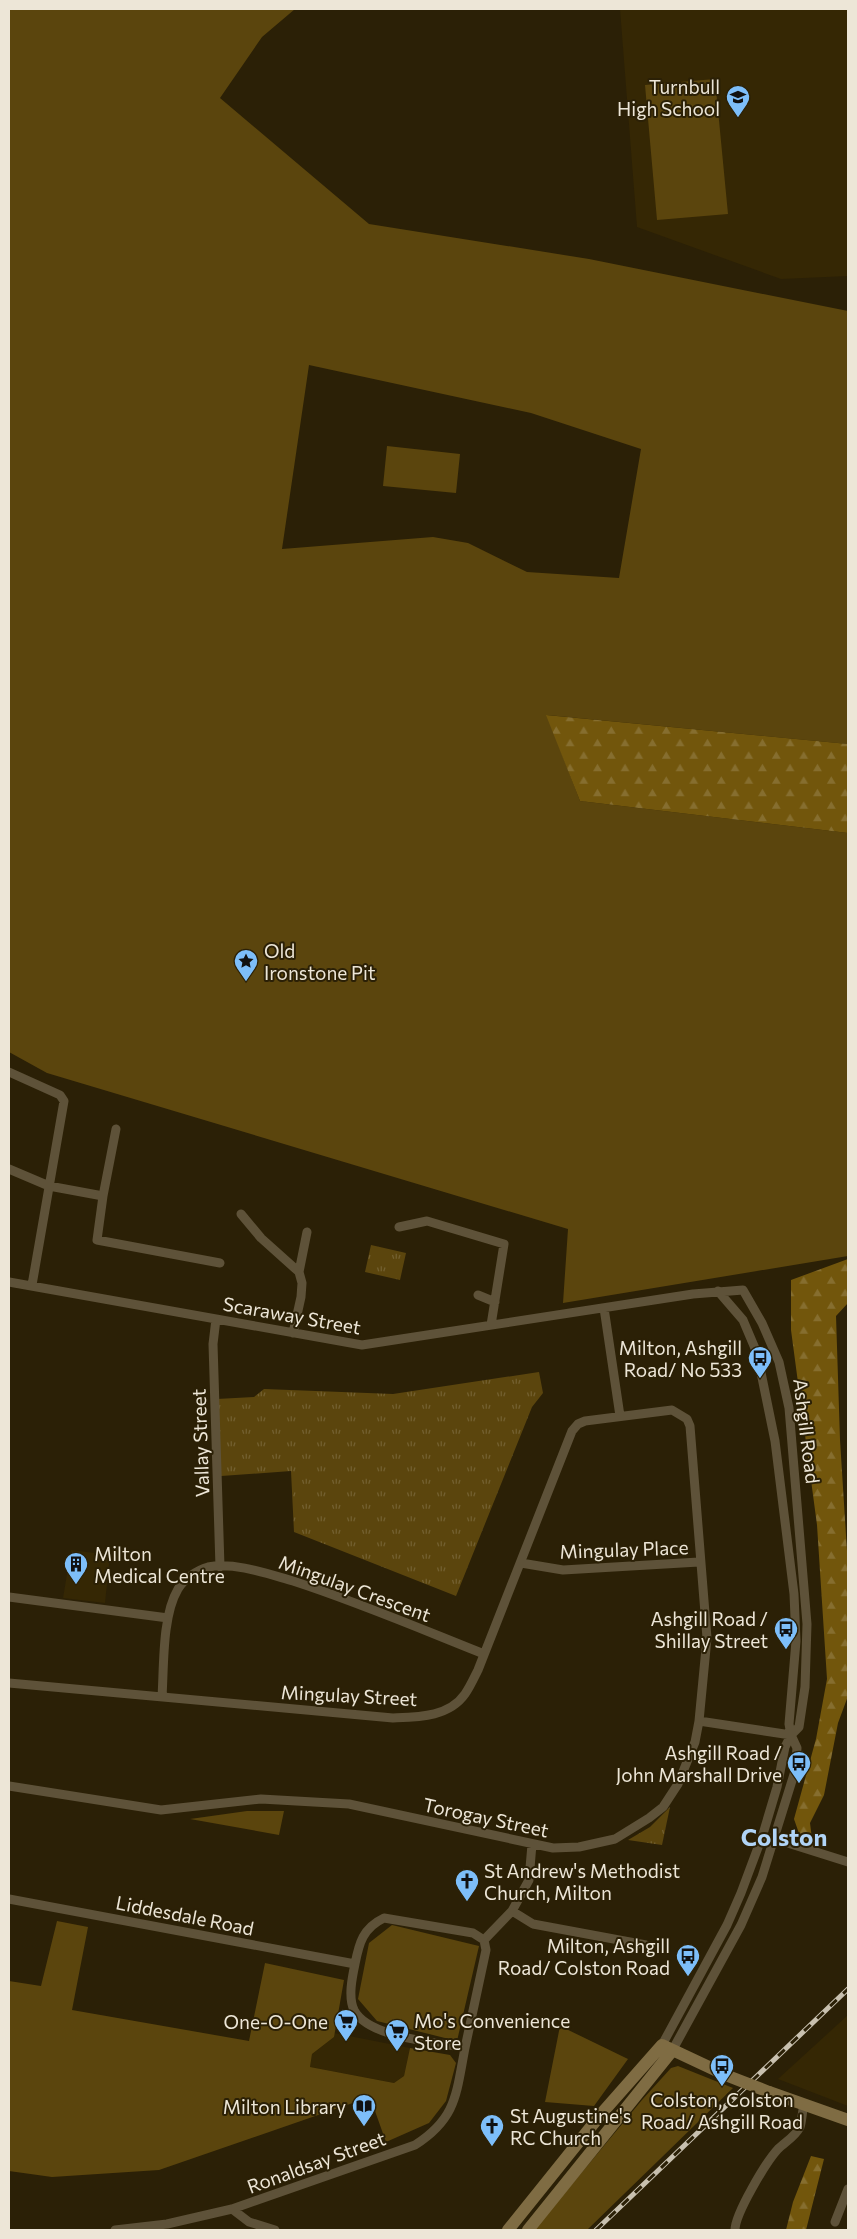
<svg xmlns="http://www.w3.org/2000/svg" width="857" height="2239" viewBox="0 0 857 2239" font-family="Commissioner,sans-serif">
  <defs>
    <pattern id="forest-firs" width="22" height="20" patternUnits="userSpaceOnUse" patternTransform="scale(1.25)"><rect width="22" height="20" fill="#72560c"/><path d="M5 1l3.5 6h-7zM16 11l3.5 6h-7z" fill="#866e2f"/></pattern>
    <pattern id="park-tufts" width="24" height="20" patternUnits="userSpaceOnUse" patternTransform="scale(1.25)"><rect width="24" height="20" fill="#5b450d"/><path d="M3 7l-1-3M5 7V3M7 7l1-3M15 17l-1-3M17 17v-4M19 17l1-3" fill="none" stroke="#736030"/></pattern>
  </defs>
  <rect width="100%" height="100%" fill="#2b2006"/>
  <path fill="#352704" d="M620,9H848V276L781,279L637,227Z
    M71,1550L110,1555L105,1603L63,1598Z
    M848,2015V2106L778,2079Z
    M334,2033L410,2048L404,2076L394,2083L310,2067L312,2054L334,2037Z"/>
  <path fill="#5b450d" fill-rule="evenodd" d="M9,9H295L262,37L220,98L369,224L589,259L848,311V744L547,715L580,801L848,833V1256L563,1303L568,1229L47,1073L9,1052ZM309,365L531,413L641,449L619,578L527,572L468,543L433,537L282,549Z
    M715,79L728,214L657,220L645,85Z
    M387,446L460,454L456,493L383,486Z
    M247,1811H284L279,1835L190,1819Z
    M57,1921L88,1927L72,2010L249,2041L265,1963L344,1980L334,2037L312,2054L310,2067L394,2083L404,2076L410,2048L450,2055L456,2063L446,2101L429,2123L386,2142L370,2097L159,2170L52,2177L9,2171V1981L41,1986Z
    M392,1925L479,1946L457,2041L377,2021L358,1999L369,1943Z
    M560,2026L628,2059L594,2106L545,2102Z
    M678,2066L733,2088L587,2230H534L642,2100L671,2068Z"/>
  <path fill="url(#forest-firs)" d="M546,715L848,744V833L580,801Z
    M848,1259V1303L836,1316L840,1440L848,1567V1696L838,1723L824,1795L810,1823L813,1847L802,1842L794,1819L816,1739L827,1679L817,1525L791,1330V1280Z
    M811,2156L824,2159L806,2230H786L793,2202Z"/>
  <path fill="url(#park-tufts)" d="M371,1245L406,1253L400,1280L365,1272Z
    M539,1372L543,1393L532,1407L456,1596L294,1532L291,1471L221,1476L217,1399L254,1397L264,1389L393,1394Z
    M670,1807L662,1845L628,1840L650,1827Z"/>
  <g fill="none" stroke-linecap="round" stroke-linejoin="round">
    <path stroke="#5e5239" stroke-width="9" d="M9,1072L60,1095L64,1101L32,1285
      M9,1169L49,1186L103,1196L97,1240L220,1263
      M103,1196L116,1129
      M241,1214L261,1238L299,1272L302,1283L301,1297L293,1333
      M399,1227L427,1221L504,1244L491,1325
      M299,1272L307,1232
      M9,1282L362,1345L693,1294L743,1290L762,1323L779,1362L789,1408L807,1624L805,1687L799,1727L791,1735L785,1747L777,1787L763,1834L741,1893L727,1925L662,2045
      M478,1295L495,1302
      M604,1308L620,1416
      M216,1319L213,1344L220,1567
      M521,1563L563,1570L699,1562
      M9,1597L168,1618
      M9,1683L393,1718C418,1717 449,1717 465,1694C470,1687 474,1678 478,1670L572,1431L578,1424L585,1421L672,1410L687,1419L690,1426L707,1638L699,1721L695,1742L678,1784L663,1807L649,1818L615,1839L579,1847L553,1848L349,1804L261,1799L161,1810L9,1786
      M162,1697C164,1666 162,1616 178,1589C184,1579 197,1570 208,1567C235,1562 268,1574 293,1581C358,1602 421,1629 484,1654
      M699,1721L791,1735
      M775,1839L848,1862
      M9,1899L355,1964
      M512,1911L533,1924L646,1945
      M384,1918L473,1933L484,1940L486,1950L465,2048C437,2042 368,2038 354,2010C348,1997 352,1978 355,1964C359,1943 363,1928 384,1918Z
      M484,1940L512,1911L529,1880L532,1844
      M672,2051L741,1925L762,1877L795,1771L797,1748L791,1735L789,1724L796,1641L794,1594L775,1441L757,1353L743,1320L718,1291
      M232,2209L249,2222L275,2230
      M835,2222L848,2189
      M115,2230L167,2224L232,2209L415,2145C457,2118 456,2094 465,2048
      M735,2230C735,2214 766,2162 778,2149C785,2142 795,2137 800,2127C802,2121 802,2112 804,2105"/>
    <path stroke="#7f6c43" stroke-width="12" d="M769,2092L848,2120
      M508,2230L602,2113L662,2045L728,2076
      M528,2230L672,2051"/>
    <g stroke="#c8c0af" stroke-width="5">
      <path id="rail" d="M596,2230L848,1989"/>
    </g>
    <use href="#rail" stroke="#2b2006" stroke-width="3" stroke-dasharray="9" stroke-linecap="butt"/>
    <path stroke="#7f6c43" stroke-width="12" d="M728,2076L769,2092"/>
  </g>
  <defs>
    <g id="school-pin" transform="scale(1.25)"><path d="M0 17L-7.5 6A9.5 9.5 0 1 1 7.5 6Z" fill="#7dbef9" stroke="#2b2006"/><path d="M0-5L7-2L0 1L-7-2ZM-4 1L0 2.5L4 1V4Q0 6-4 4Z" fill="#111"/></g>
    <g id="sight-pin" transform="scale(1.25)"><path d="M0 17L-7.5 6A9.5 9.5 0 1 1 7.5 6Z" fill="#7dbef9" stroke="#2b2006"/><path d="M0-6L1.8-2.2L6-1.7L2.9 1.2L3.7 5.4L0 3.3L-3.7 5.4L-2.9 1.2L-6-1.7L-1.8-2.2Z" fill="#111"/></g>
    <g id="bus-pin" transform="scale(1.25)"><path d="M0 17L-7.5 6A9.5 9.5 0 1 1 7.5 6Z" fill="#7dbef9" stroke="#2b2006"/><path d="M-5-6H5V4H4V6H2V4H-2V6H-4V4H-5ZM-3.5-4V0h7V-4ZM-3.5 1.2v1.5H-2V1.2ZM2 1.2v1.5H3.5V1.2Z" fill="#111"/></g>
    <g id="building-pin" transform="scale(1.25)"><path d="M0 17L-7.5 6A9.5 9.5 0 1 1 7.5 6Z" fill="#7dbef9" stroke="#2b2006"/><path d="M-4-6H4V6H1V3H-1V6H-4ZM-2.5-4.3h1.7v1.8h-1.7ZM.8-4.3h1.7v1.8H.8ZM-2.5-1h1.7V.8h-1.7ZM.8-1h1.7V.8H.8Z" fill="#111"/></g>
    <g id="church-pin" transform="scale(1.25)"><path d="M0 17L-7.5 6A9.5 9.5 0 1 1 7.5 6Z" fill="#7dbef9" stroke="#2b2006"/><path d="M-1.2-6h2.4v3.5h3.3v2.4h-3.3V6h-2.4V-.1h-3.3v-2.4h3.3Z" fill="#111"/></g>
    <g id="supermarket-pin" transform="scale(1.25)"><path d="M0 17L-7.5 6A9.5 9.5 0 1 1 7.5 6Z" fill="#7dbef9" stroke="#2b2006"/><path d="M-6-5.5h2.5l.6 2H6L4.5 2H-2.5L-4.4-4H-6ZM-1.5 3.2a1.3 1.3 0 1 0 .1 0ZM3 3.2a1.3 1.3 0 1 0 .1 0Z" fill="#111"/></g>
    <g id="library-pin" transform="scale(1.25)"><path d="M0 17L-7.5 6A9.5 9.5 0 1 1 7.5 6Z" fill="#7dbef9" stroke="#2b2006"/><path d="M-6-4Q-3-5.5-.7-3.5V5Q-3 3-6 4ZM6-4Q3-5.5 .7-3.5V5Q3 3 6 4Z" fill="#111"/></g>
  </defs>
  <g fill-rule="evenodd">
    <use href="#school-pin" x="738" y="97"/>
    <use href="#sight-pin" x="246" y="961"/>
    <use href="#bus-pin" x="760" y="1358"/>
    <use href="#building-pin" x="76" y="1564"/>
    <use href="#bus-pin" x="786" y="1629"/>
    <use href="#bus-pin" x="799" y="1763"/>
    <use href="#church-pin" x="467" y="1881"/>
    <use href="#bus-pin" x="688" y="1956"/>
    <use href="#supermarket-pin" x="346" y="2021"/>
    <use href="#supermarket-pin" x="397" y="2031"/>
    <use href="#bus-pin" x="722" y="2066"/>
    <use href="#library-pin" x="364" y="2106"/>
    <use href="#church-pin" x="492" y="2126"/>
  </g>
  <g text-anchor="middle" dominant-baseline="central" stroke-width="4" stroke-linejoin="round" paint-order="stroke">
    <g font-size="19" fill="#ede6d7" stroke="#2b2006" text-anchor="end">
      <text x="720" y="86">Turnbull<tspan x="720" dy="22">High School</tspan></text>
      <text x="264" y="950" text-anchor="start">Old<tspan x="264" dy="22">Ironstone Pit</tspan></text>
      <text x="742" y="1347">Milton, Ashgill<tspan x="742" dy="22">Road/ No 533</tspan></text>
      <text x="94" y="1553" text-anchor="start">Milton<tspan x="94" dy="22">Medical Centre</tspan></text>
      <text x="768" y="1618">Ashgill Road /<tspan x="768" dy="22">Shillay Street</tspan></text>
      <text x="782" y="1752">Ashgill Road /<tspan x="782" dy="22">John Marshall Drive</tspan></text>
      <text x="484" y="1870" text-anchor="start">St Andrew's Methodist<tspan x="484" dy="22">Church, Milton</tspan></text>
      <text x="670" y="1945">Milton, Ashgill<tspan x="670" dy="22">Road/ Colston Road</tspan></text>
      <text x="414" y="2020" text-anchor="start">Mo's Convenience<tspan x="414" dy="22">Store</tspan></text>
      <text x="328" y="2021">One-O-One</text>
      <text x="722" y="2099" text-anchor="middle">Colston, Colston<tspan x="722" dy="22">Road/ Ashgill Road</tspan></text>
      <text x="346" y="2106">Milton Library</text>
      <text x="510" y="2115" text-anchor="start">St Augustine's<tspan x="510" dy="22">RC Church</tspan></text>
    </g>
    <g font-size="19" fill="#ede6d7" stroke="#2b2006">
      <text transform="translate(292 1315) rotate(10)">Scaraway Street</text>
      <text transform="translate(807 1431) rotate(83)">Ashgill Road</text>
      <text transform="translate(200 1443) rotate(-92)">Vallay Street</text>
      <text transform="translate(624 1549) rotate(-2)">Mingulay Place</text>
      <text transform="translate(355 1588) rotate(20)">Mingulay Crescent</text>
      <text transform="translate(349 1695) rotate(3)">Mingulay Street</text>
      <text transform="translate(486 1817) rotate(12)">Torogay Street</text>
      <text transform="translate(185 1915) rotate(11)">Liddesdale Road</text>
      <text transform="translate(316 2162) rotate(-20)">Ronaldsay Street</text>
    </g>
    <g font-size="24" font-weight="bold" fill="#b1d4f6" stroke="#2b2006">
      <text x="784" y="1836">Colston</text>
    </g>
  </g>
  <rect width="857" height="2239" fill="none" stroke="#ede6d7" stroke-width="20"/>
</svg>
